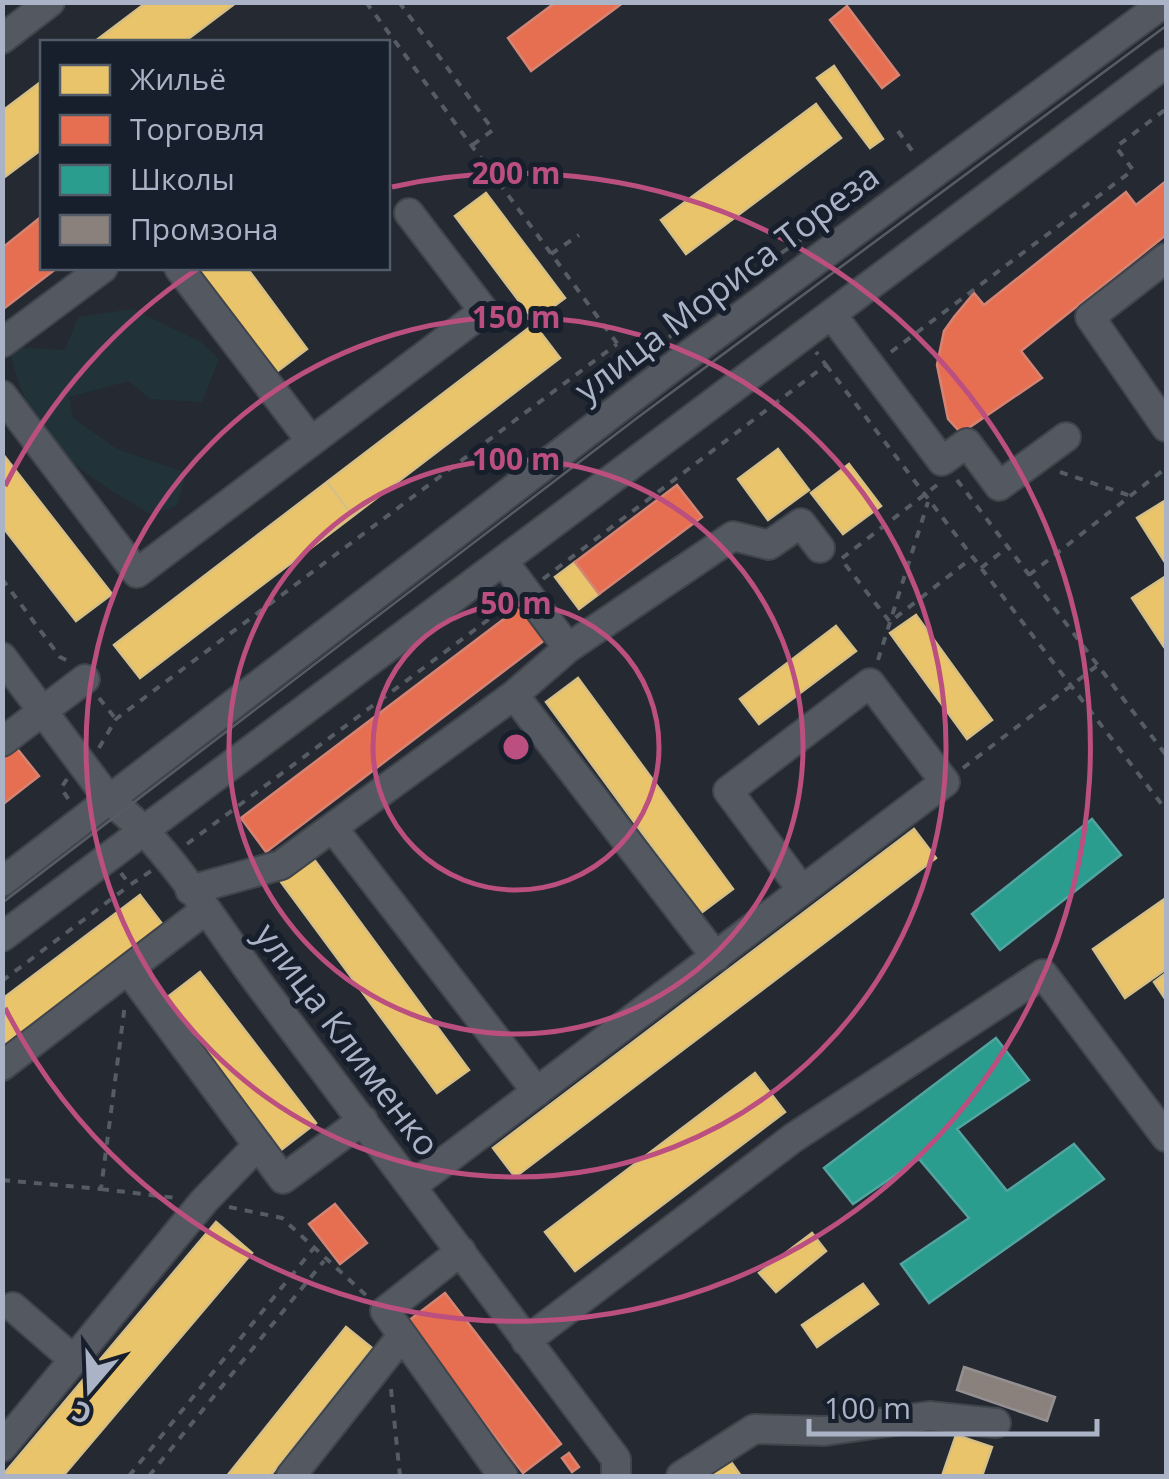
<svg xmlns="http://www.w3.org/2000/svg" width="1169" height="1479" viewBox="0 0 1169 1479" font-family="'Open Sans',sans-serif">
  <rect width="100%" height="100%" fill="#242932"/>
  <path fill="#213339" d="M132,309L201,342L219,359L202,402L150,399L129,381L69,397L73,418L117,449L186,473L177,506L150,514C72,467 30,442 9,347L65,350L78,317Z"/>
  <path fill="#e9c46a" stroke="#d6bf86" stroke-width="2.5" d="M147,2H237L184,42H94Z
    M834,66L883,139L870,148L817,78Z
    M42,81V149L2,179V111Z
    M816,104L841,138L686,254L661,220Z
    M486,193L565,298L534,321L455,216Z
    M197,268H247L307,349L275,373Z
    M534,324L560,358L353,516L327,482Z
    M778,449L809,490L768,520L738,479Z
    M2,453L112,594L76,621L2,526Z
    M849,464L881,506L843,534L811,493Z
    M327,482L353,516L140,678L114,645Z
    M1166,500V564L1137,518Z
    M575,562L599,594L579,609L555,577Z
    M1166,576V646L1164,647L1132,598Z
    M916,615L992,720L967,739L890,633Z
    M836,626L856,651L759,724L740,699Z
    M578,678L733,889L701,913L546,702Z
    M914,829L936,858L515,1177L493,1148Z
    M313,858L469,1070L437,1093L281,882Z
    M140,895L163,925L2,1047V999Z
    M1166,898V969L1125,998L1093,949Z
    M200,972L316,1123L281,1150L165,999Z
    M1166,973V1000L1154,982Z
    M755,1073L785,1112L575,1271L545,1232Z
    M216,1222L252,1253L63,1476H2Z
    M812,1233L826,1251L776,1292L759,1273Z
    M863,1284L878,1304L817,1347L802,1325Z
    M346,1327L372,1348L270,1476H227Z
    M956,1435L992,1447L982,1476H942Z
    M724,1452L741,1476H687Z"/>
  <path fill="#e76f51" stroke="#d58474" stroke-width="2.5" d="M556,2H624L531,71L508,38Z
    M847,6L899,75L882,88L830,20Z
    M1166,181V235L1021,351L1042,378L961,433L948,419L937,365L944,331L954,317L974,293L984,305L1126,192L1136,205Z
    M42,216V268H57L2,310V248Z
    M677,485L702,517L599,594L575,562Z
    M521,606L546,639L266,852L241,818Z
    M11,741L39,776L2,805V748Z
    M335,1204L367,1243L340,1264L309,1224Z
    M445,1293L561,1444L523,1473L407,1322Z
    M569,1453L579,1467L572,1472L562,1458Z"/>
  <path fill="#2a9d8f" stroke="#51a4a0" stroke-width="2.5" d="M1092,819L1121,855L1000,950L972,914Z
    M996,1038L1029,1080L957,1129L1007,1191L1074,1144L1104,1179L929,1303L901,1264L969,1218L919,1159L853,1204L824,1168Z"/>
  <path fill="#8a817c" stroke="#949092" stroke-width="2.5" d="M964,1367L1055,1397L1047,1421L957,1390Z"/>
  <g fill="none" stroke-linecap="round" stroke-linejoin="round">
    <g stroke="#40444b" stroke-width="32">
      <path id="minor" d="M2,39L50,2
        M1166,258L1090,317L1166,427
        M179,268L311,441
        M832,315L942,461L967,443L999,486L1066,437
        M2,343L103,268
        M2,395L137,573L484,311L409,213
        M503,561L568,648
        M2,657L110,801C170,845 218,930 263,989C382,1145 497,1303 616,1459V1476
        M514,695L716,957
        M2,742L85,679
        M333,828L537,1092
        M2,882L675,365L1165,2
        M190,890L281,865L514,695L568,648L733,536L769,545L801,523L820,548
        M2,937L1166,63
        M129,971L283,1179L363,1120
        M2,1066L204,911
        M412,1186L945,782L870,683L728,791L802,890
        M461,1251L385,1311L503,1476
        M13,1307L74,1360
        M526,1341L793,1138L1043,974L1166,1137
        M2,1447L204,1201L258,1145
        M291,1476L402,1336
        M681,1476L754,1429L825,1431L929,1416L996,1423"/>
    </g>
    <path stroke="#565c63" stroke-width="4" stroke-dasharray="8 8" stroke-linecap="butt" d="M366,2L633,365L755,271L759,276
      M399,2L493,130L471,146
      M898,131L916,156
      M551,254L579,235
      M755,271L809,234
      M891,352L1133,170L1116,147L1166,109
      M826,365L1166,810
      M1060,472L1131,496
      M957,480L1166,755
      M937,485L841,559L890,622L973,557
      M981,568L1008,547
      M1029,575L1166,468
      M2,579L60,657L72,663
      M543,579L826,365L816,352
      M878,660L928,502
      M99,698L115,718
      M99,748L116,719L617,344
      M963,768L1098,665
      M67,779L61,788L69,800
      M187,844L508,605
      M121,873L130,885L151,871
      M2,981L130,885
      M2,1180L101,1189L125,1004
      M101,1189L176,1198
      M229,1207L282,1218L368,1297
      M391,1389L400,1476
      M129,1476L313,1249
      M149,1476L324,1261"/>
    <use href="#minor" stroke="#535861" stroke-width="28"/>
    <path stroke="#575c64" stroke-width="2.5" d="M2,903L637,418L1166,26"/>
  </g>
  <g fill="none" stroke="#ba4f80" stroke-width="5">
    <circle cx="516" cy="747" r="143"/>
    <circle cx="516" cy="747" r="287"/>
    <circle cx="516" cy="747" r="430"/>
    <path d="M5 486A574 574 0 0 1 199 268M392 187A574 574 0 1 1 5 1008"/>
  </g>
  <g text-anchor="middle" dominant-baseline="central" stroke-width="10" stroke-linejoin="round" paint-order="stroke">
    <g font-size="35" fill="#abb4c6" stroke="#171f2d">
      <text transform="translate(726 282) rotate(-37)">улица Мориса Тореза</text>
      <text transform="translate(348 1039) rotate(53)">улица Клименко</text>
    </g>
  </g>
  <circle cx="516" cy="747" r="15" fill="#ba4f80" stroke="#171f2d" stroke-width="5"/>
  <g font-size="30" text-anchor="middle" font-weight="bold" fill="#ba4f80" stroke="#171f2d" stroke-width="10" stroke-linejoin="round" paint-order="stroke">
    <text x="516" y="184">200 m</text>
    <text x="516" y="328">150 m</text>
    <text x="516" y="470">100 m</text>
    <text x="516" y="614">50 m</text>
  </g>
  <rect width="1169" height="1479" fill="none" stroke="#abb4c6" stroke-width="10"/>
  <rect x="40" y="40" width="350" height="230" fill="#171f2d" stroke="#525b6a" stroke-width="2.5"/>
  <rect x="60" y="65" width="50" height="30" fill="#e9c46a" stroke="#525b6a" stroke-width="2.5"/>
  <text x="130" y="90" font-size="30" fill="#abb4c6">Жильё</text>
  <rect x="60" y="115" width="50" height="30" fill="#e76f51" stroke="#525b6a" stroke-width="2.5"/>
  <text x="130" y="140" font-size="30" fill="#abb4c6">Торговля</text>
  <rect x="60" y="165" width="50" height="30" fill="#2a9d8f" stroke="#525b6a" stroke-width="2.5"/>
  <text x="130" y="190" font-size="30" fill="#abb4c6">Школы</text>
  <rect x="60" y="215" width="50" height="30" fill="#8a817c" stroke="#525b6a" stroke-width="2.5"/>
  <text x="130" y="240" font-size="30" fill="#abb4c6">Промзона</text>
  <g transform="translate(90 1389) rotate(199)" stroke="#171f2d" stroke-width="8" paint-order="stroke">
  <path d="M0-8L18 38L0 25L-18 38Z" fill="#abb4c6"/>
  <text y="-15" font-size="28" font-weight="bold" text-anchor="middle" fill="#abb4c6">С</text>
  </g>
  <path d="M809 1419v15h288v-15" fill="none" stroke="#abb4c6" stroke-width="5"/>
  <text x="824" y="1419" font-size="30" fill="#abb4c6" stroke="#171f2d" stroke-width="8" paint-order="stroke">100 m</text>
</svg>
